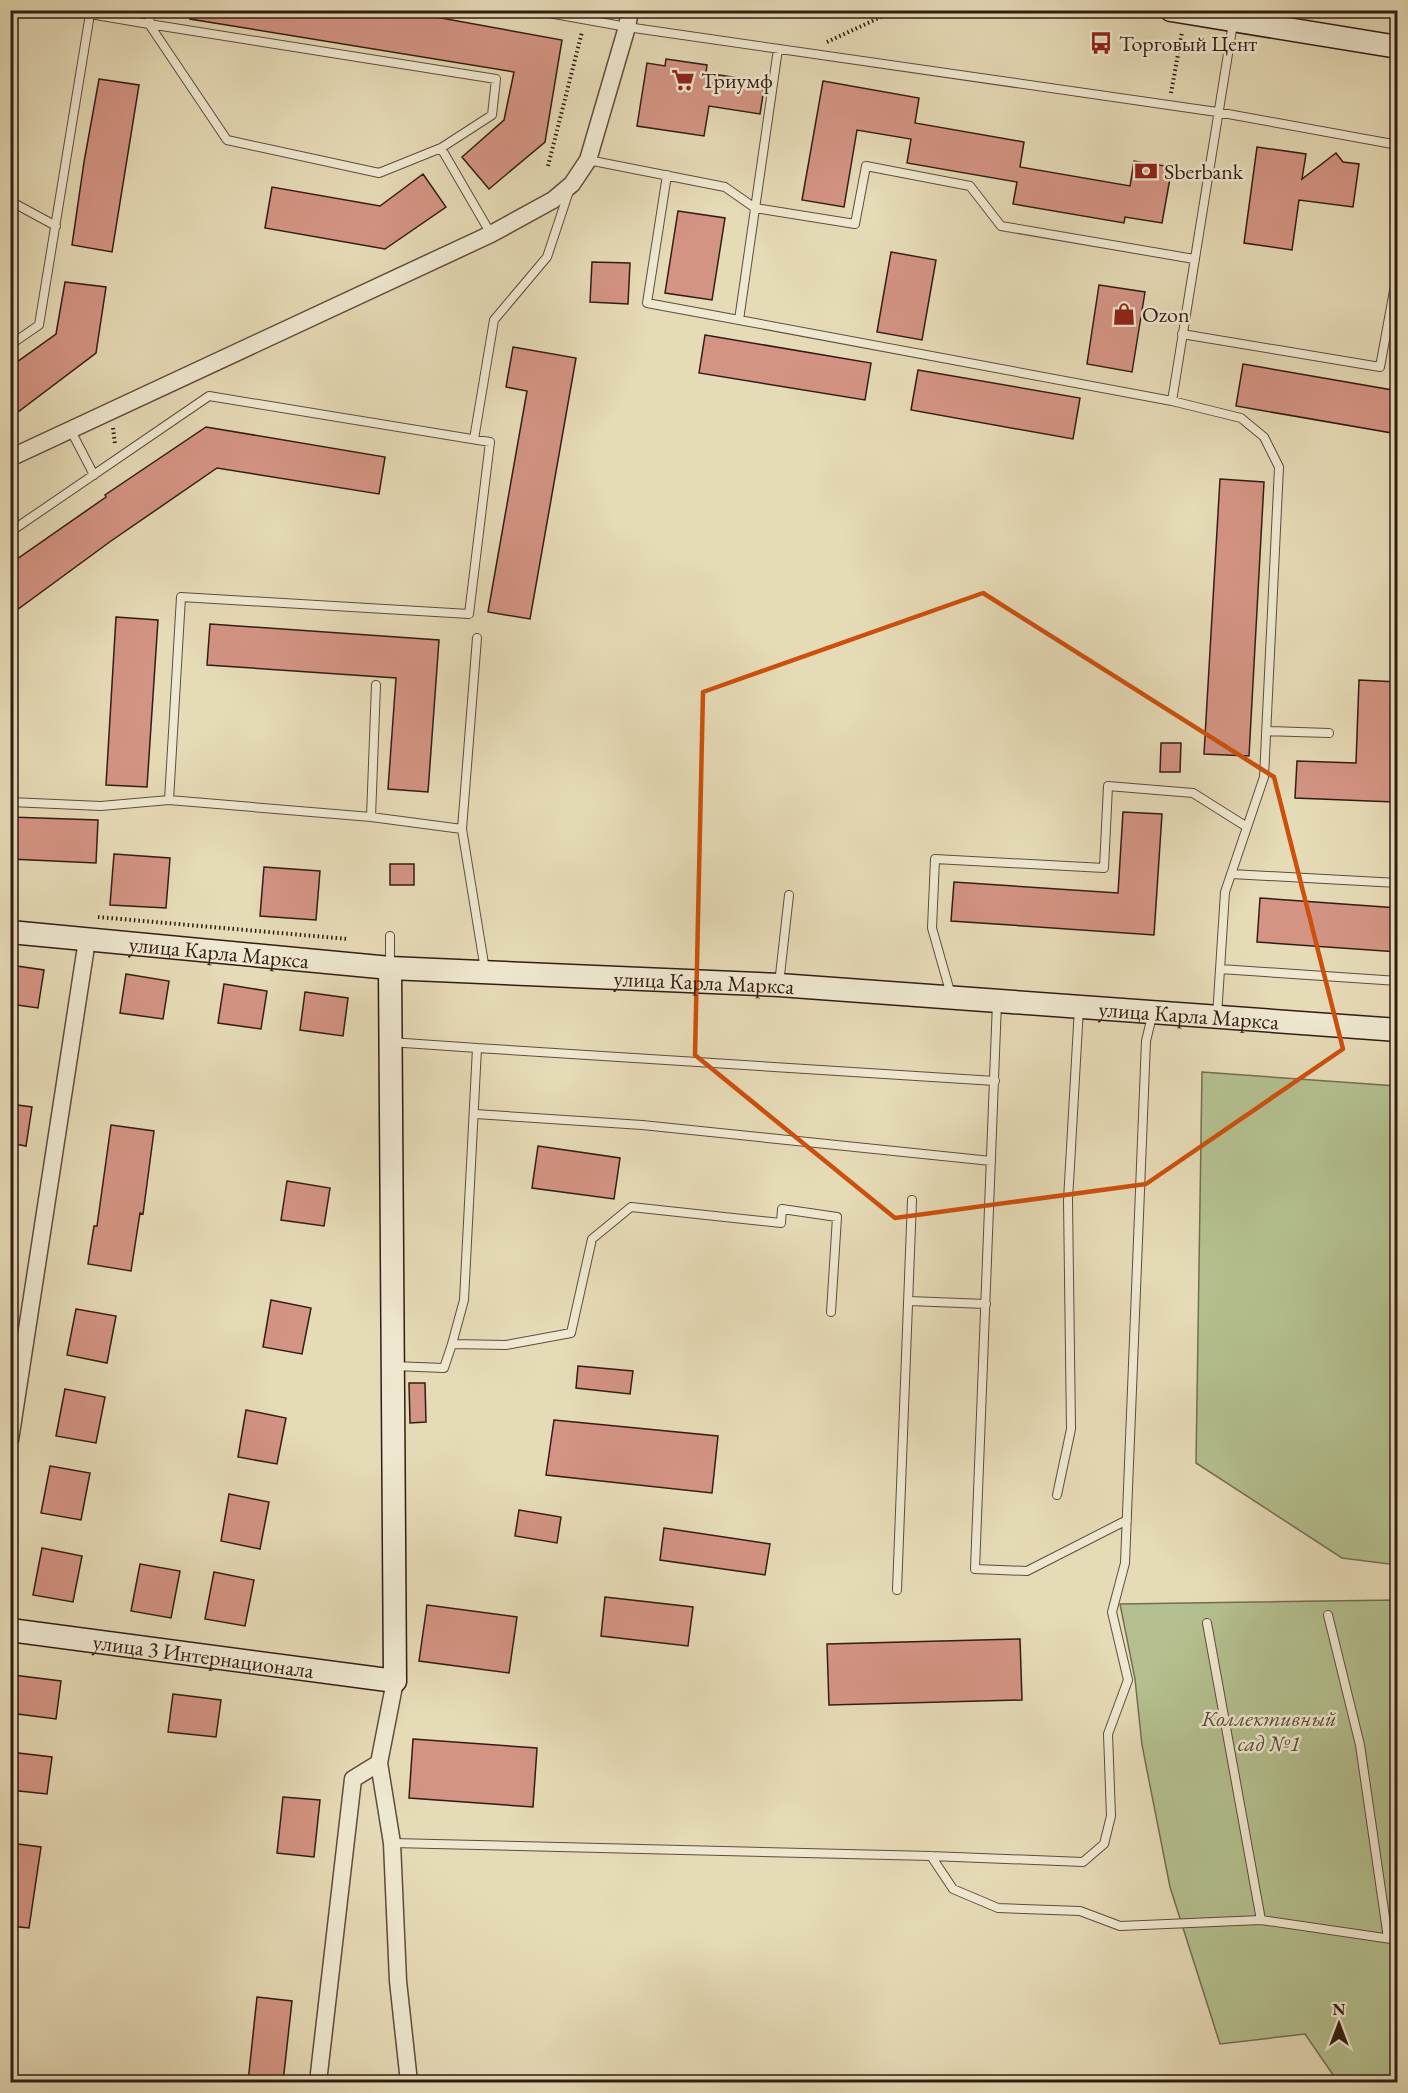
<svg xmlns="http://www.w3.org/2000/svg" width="1408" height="2093" viewBox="0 0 1408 2093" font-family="'EB Garamond',serif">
  <rect width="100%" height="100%" fill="#e6dbb7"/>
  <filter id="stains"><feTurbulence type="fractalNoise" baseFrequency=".00333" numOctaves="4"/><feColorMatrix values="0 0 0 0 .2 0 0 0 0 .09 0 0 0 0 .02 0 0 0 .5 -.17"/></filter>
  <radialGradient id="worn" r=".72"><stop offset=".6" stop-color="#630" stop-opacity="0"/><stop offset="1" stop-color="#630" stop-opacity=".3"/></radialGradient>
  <path fill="#b4c08f" stroke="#746e51" stroke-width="1.5" d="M1202,1072L1397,1086V1565L1342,1558L1196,1463Z
    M1397,1600V2082H1338L1305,2034L1220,2044L1170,1887L1142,1745L1135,1679L1120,1604Z"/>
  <path fill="#d49484" stroke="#331c13" stroke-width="1.5" d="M191,10H397L562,40L545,142L489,189L462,157L504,120L514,72L190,19Z
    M666,59L707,65L706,73L765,82L760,114L709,106L704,136L637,126L647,63L665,66Z
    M99,79L139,85L112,252L72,245L84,162Z
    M823,81L919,98L915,123L1024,142L1020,167L1130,186L1134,161L1172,167L1162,223L1125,217L1124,223L1013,204L1017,182L907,163L911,139L857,130L844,207L802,200Z
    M1257,147L1306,154L1302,179L1336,153L1343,162L1359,164L1353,207L1299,200L1292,250L1244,243Z
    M423,174L446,207L385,249L265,228L272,187L380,206Z
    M678,211L725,218L712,300L665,293Z
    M891,252L936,260L922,340L877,332Z
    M592,262L630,263L628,304L590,302Z
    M65,282L106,287L96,353L10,418V367L56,334Z
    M1099,285L1145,292L1132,372L1087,364Z
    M705,335L871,363L865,400L699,373Z
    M513,347L576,358L530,619L488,612L527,391L506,387Z
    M1243,364L1398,391V434L1236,406Z
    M918,370L1080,398L1073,439L911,410Z
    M206,427L385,457L379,494L217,468L111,541L10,615V564L106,497L105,495Z
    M1220,479L1264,482L1249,756L1204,754Z
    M116,617L158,620L147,787L106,785Z
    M210,624L439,640L428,792L388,789L396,678L207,665Z
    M1359,680L1398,682L1394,802L1295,798L1297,761L1356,763Z
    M1161,743H1181L1180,772H1160Z
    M1123,812L1162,814L1154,935L951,921L954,882L1118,893Z
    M10,817L98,820L96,863L10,859Z
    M114,854L170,858L166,908L110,905Z
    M390,864H414V885H390Z
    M264,867L320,871L316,920L260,916Z
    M1260,898L1398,908V952L1257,942Z
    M10,965L44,970L38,1008L10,1004Z
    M126,974L169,981L163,1019L120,1013Z
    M224,984L267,991L261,1029L218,1023Z
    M305,992L348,998L343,1036L300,1030Z
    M10,1104L32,1107L26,1146L10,1143Z
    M111,1125L154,1131L143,1214L140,1213L131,1271L88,1264L94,1226H97Z
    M538,1146L620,1158L614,1199L532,1188Z
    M287,1181L330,1188L324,1226L281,1220Z
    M271,1300L311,1308L302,1354L263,1347Z
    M76,1309L116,1316L107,1363L67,1355Z
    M578,1366L633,1371L630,1394L576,1388Z
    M409,1383H425L426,1422L410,1423Z
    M65,1389L105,1397L96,1443L56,1436Z
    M246,1410L286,1418L277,1464L238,1457Z
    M554,1420L718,1436L712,1493L546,1475Z
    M50,1466L90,1473L81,1520L41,1513Z
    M229,1494L269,1502L260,1549L221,1541Z
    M519,1510L561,1517L557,1543L515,1536Z
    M664,1528L770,1544L765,1575L660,1560Z
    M42,1548L82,1556L73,1602L33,1595Z
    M140,1564L180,1571L171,1618L131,1611Z
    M214,1572L254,1580L245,1626L205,1619Z
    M605,1597L693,1607L688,1646L601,1636Z
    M427,1605L517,1617L509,1673L419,1661Z
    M1020,1639L1022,1700L829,1705L827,1644Z
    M13,1675L61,1681L56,1719L10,1713Z
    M173,1694L221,1700L216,1737L168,1732Z
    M413,1739L537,1748L533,1807L409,1798Z
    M10,1752L52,1757L47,1794L10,1790Z
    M283,1797L320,1800L314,1857L277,1853Z
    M10,1843L41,1847L29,1928L10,1926Z
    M257,1997L292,2001L283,2082H248Z"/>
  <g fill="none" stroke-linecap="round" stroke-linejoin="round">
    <g stroke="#604c3c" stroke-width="10">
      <path id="lane" d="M69,10L90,14
        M532,10L627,27L1217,112L1398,145
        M149,24L227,140L379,173L441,148L491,234
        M149,24L496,79L492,115L441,148
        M778,49L739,320L1172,401
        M588,160L725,187L755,208L855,224L866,166L970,186L1001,226L1194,259
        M667,175L647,303L739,320
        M10,201L56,226
        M1182,334L1380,367L1398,269
        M10,345L39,325L90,14L149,24L151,10
        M70,429L94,475
        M474,439L494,320L547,257L569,191
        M10,532L209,396L490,442L469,614L181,597L169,800L101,806L10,802
        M477,638L462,829L485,970
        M1266,731L1329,733
        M169,800L371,817L462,829
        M371,817L376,685
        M1231,874L1398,883
        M390,936V965
        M1220,969L1398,981
        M779,984L789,895
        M951,995L932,928L935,859L1104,868L1108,786L1193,793L1247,827
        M997,1002L975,1569L1027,1571L1127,1520
        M1217,1016L1225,892L1264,777L1279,467L1264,437L1241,418L1172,401L1233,23
        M390,1042L477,1048
        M475,1114L642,1125L991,1161
        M909,1301L986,1304
        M452,1344L464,1300L477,1048L995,1081
        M393,1366L444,1368L452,1344L506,1345L571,1333L592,1239L631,1207L781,1223L782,1209L837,1217L831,1312
        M1057,1495L1071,1429L1068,1200L1079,1008
        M897,1590L912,1200
        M1328,1615L1360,1745L1388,1938
        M1207,1623L1261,1920
        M392,1843L931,1856L1083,1862L1104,1844L1111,1816L1108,1734L1128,1680L1112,1612L1125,1563L1146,1041L1153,1012
        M931,1856L953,1889L998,1908L1080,1911L1120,1926L1261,1920L1398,1940
        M1177,2082L1207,2081L1209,2082"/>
    </g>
    <g stroke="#604c3c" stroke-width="19">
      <path id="street" d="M10,458L491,234L553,200L572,184L588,160L627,27L630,10
        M10,1440L87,940
        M395,1681L379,1763L392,1843L398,1981L409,2082
        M318,2082L353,1779L379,1763"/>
    </g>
    <g stroke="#331c13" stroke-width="25">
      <g id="secondary">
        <path d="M1171,10L1398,47"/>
        <path id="s1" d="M10,932L390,968L779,985L1398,1030"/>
        <path id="s2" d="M10,1630L395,1681L390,968"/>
      </g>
    </g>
    <path stroke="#331c13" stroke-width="4" stroke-dasharray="1.5 3" stroke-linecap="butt" d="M827,42L896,10
      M1171,93L1182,32
      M548,166L582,32
      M113,428L115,444
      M98,917L348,939"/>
    <use href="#lane" stroke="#efe8d0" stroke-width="8"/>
    <use href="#street" stroke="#efe8d0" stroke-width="16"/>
    <use href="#secondary" stroke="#efe8d0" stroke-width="22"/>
  </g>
  <path fill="none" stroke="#cd500d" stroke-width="4.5" stroke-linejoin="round" d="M983,593L1274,777L1343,1049L1146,1184L895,1218L695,1055L703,692Z"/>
  <defs>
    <g id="bus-bare" transform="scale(1.8)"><path d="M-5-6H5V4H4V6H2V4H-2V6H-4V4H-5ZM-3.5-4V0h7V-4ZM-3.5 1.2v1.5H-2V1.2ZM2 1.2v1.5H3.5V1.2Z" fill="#8f2418" stroke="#efe8d0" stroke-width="2.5" paint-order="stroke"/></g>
    <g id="supermarket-bare" transform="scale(1.8)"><path d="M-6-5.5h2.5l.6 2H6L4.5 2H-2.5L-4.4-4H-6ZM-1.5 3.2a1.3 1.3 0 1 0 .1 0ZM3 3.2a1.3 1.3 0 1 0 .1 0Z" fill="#8f2418" stroke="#efe8d0" stroke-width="2.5" paint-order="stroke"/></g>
    <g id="bank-bare" transform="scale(1.8)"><path d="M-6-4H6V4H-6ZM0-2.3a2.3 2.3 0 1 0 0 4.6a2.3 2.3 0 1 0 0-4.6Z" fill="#8f2418" stroke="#efe8d0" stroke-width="2.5" paint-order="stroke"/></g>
    <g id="shop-bare" transform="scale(1.8)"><path d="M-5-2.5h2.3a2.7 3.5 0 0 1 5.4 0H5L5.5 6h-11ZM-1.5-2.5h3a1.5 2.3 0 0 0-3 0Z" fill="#8f2418" stroke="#efe8d0" stroke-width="2.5" paint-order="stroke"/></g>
  </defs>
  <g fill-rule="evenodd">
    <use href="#bus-bare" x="1101" y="43"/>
    <use href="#supermarket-bare" x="683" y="80"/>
    <use href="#bank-bare" x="1146" y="171"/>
    <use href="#shop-bare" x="1124" y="314"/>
  </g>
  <g text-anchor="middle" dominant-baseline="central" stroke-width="5" stroke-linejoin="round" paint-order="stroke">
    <g font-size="22" fill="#331c13" stroke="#efe8d0" text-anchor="start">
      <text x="1119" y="43">Торговый Цент</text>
      <text x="701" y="80">Триумф</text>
      <text x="1164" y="171">Sberbank</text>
      <text x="1142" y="314">Ozon</text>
    </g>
    <g font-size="22" fill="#331c13" stroke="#efe8d0">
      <text stroke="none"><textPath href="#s1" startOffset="210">улица Карла Маркса</textPath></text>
      <text stroke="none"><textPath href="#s1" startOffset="696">улица Карла Маркса</textPath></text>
      <text stroke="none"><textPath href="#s1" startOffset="1182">улица Карла Маркса</textPath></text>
      <text stroke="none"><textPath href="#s2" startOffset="195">улица 3 Интернационала</textPath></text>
    </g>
    <g font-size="22" font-style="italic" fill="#5a4d38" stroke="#efe8d0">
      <text x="1269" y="1718">Коллективный<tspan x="1269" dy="25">сад №1</tspan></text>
    </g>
  </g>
  <rect width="1408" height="2093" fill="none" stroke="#e6dbb7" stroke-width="36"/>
  <rect x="12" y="12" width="1384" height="2069" fill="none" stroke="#331c13" stroke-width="3"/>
  <rect x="18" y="18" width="1372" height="2057" fill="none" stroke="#331c13" stroke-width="1.5"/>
  <g transform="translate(1339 2024)" stroke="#efe8d0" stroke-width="4.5" paint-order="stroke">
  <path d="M0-4.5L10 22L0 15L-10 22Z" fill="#331c13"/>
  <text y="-9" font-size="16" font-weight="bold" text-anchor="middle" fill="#331c13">N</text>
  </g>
  <rect width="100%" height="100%" filter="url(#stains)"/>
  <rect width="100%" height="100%" fill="url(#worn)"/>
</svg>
